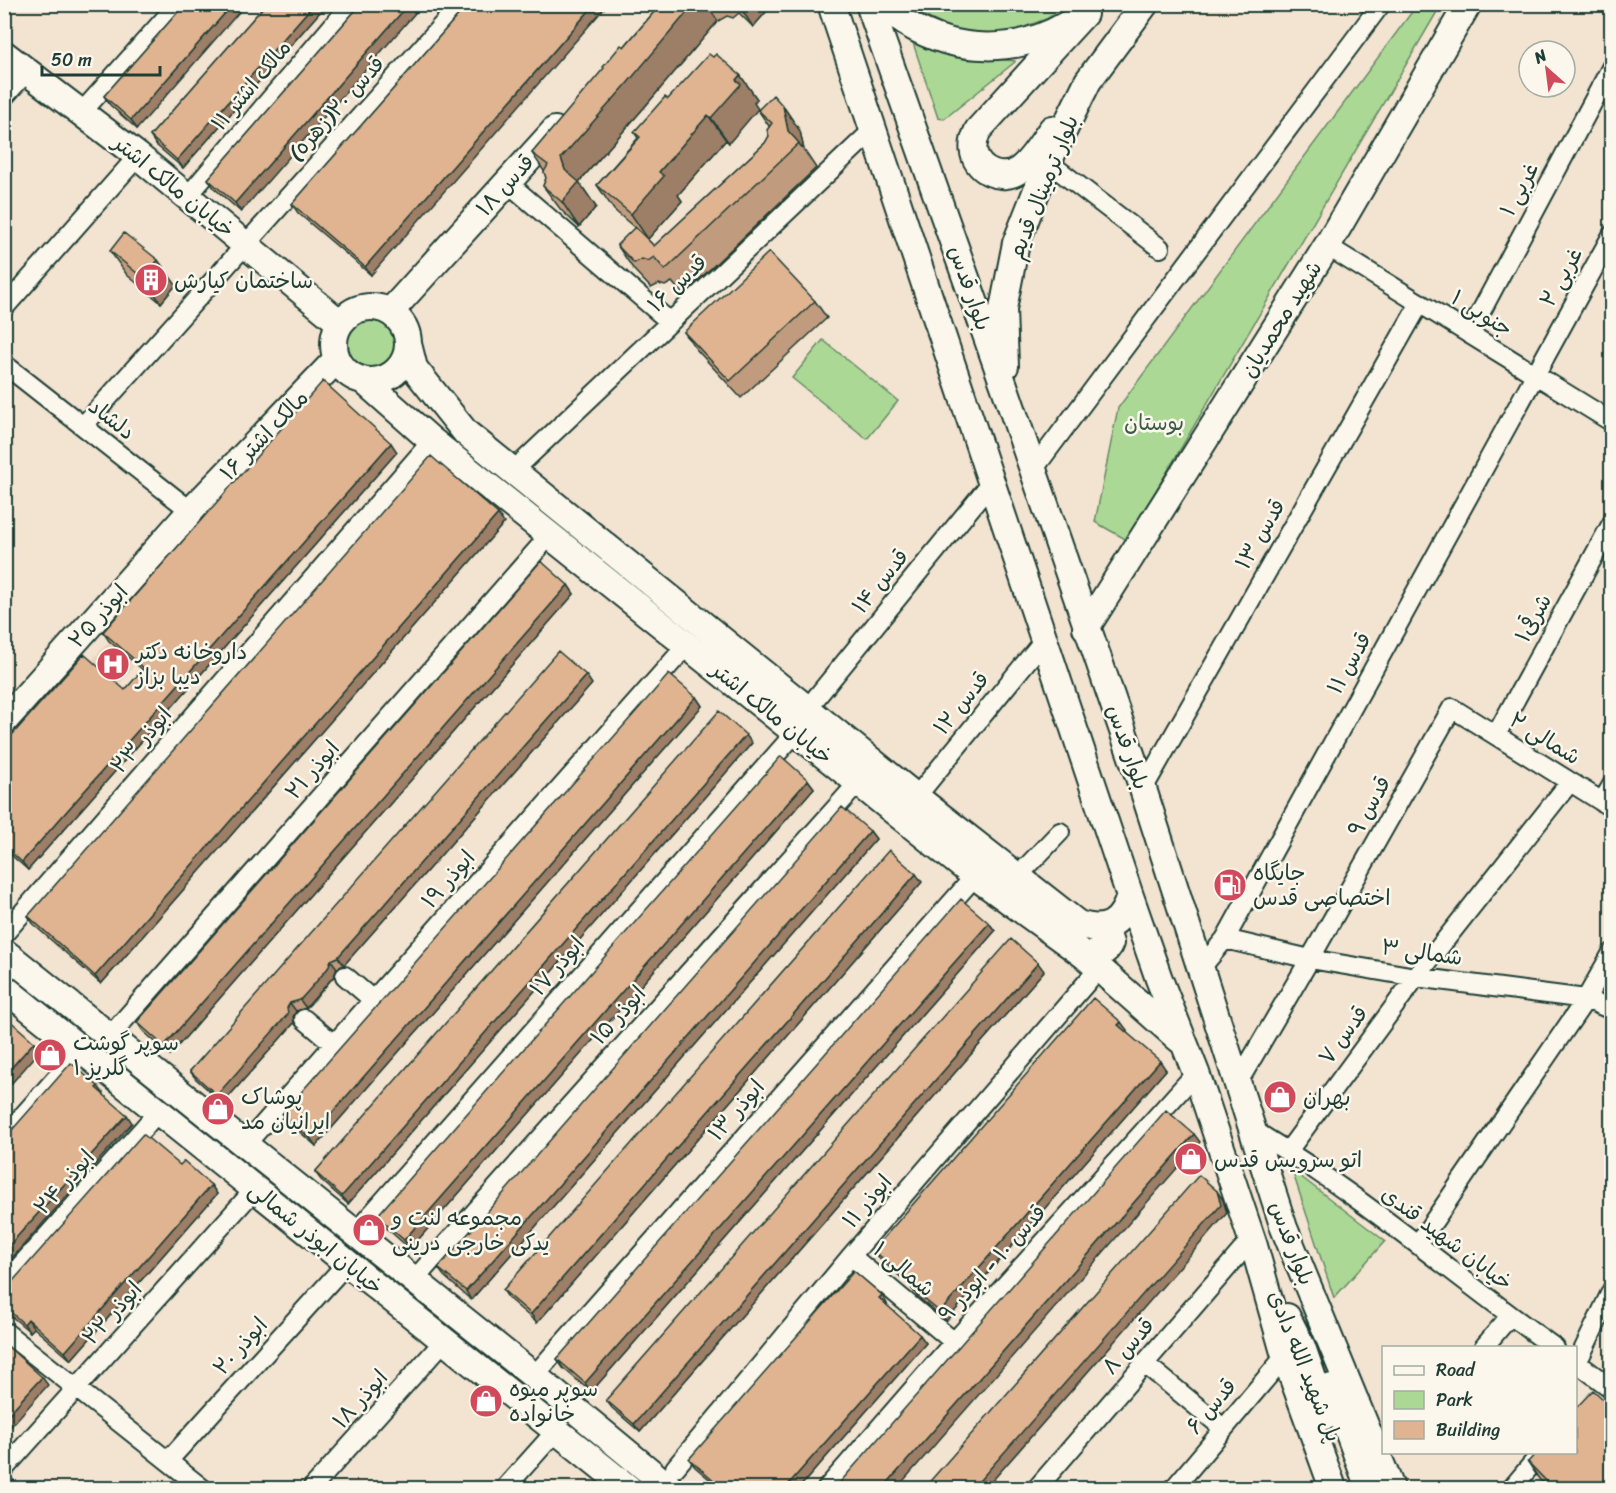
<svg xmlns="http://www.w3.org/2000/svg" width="1616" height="1493" viewBox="0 0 1616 1493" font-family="Sriracha,'Playpen Sans Arabic',sans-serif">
  <rect width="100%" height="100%" fill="#f3e3d1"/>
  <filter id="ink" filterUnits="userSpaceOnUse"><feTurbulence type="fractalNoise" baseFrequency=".0167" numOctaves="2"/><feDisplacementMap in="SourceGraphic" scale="12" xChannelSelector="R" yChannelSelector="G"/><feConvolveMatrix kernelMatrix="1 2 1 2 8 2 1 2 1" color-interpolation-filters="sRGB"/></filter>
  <g filter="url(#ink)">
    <path fill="#edd5be" d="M108,642L135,665L118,686L90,662Z"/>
    <path fill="#acd896" stroke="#668a65" stroke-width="1.5" d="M902,5H1067L1046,19L1002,35L953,30Z
      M1417,5H1441L1127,540L1095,522L1118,408Z
      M910,34C931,46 951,57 976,59C989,60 1002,59 1015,61V62L944,119L938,118Z
      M346 342a26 26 0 1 1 52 0a26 26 0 1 1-52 0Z
      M823,340L898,401L867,439L792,378Z
      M1292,1170L1385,1241L1334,1298Z"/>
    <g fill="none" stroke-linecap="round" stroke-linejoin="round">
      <g stroke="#1f3d34" stroke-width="22">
        <path id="street" d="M4,97L27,71
          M82,112L178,4
          M1048,162L1160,248
          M507,182L670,322
          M188,196L351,4
          M1327,246L1612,422
          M4,308L138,156
          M1469,334L1612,66
          M4,364L191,511
          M83,426L461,4
          M1033,470L1381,4
          M513,471L873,130
          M807,709L991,483
          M1496,735L1612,523
          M1143,789L1420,303
          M916,797L1044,640
          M1602,802L1612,785
          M1017,877L1060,832
          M4,934L432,441
          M1225,939L1310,959L1416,977L1586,999L1612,1010
          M1200,969L1225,939L1612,235
          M345,976L373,1000
          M304,1019L334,1044
          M110,1036L550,535
          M1237,1084L1310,959L1452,708L1612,808
          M1251,1129C1358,1192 1453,1275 1555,1348
          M4,1137L81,1050
          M245,1145L687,645
          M1288,1151L1416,977L1570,782
          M355,1233L796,732
          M1418,1244L1586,999L1612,953
          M851,1256L954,1342
          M414,1280L858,783
          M4,1284L158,1112
          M4,1331L202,1488
          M1483,1348L1510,1316
          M1576,1362L1612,1389
          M1144,1363L1223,1428
          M1577,1363L1612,1290
          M534,1376L975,876
          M168,1461L347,1263
          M675,1468L851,1256L1100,967
          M4,1469L255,1189
          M312,1488L444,1341
          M505,1488L556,1431
          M827,1488L954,1342L1196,1073
          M1037,1488L1252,1239
          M1174,1488L1285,1356
          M1512,1488L1542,1452"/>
      </g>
      <g stroke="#1f3d34" stroke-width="30">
        <path id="secondary" d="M831,4L1130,896L1159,979L1196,1073L1254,1246L1285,1356L1333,1488
          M869,4L1006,391L1143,789L1284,1228L1391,1488
          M885,4C892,10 899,18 906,23C957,54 1018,54 1068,24
          M4,54L138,156L340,323
          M1052,129C1042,142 1033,160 1019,170C1003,182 978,172 974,153C972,144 975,137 978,130L1084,14
          M334 344a37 37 0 1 1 74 0a37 37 0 1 1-74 0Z
          M390,312L555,130
          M408,344L414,368L466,433L916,797L1078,924C1106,933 1121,925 1130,896
          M1005,366L1003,309L1016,243L1048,162L1088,81L1145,4
          M363,380L432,441L975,876L1084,955L1179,1039
          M1086,628L1327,246L1468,4
          M4,721L191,511L337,359
          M4,952L534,1376L670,1488
          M1084,955C1095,954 1106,955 1110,943L1107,935L1095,929
          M4,988L628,1488
          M1287,1317L1302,1347L1326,1416
          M1332,1387L1369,1488"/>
      </g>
      <use href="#street" stroke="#fbf7ec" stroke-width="18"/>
      <use href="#secondary" stroke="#fbf7ec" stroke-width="26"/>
    </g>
    <path fill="#c19b7d" stroke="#1f3d34" stroke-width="1.5" d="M185,4L137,129L110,105L104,96Z
      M266,4H327L183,168L156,145L150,136Z
      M361,4L241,212L214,188L208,179Z
      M468,4L371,275L298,213L292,204Z
      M661,4H763L767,11L753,27L739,13L733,18L727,16L718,21L642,110L579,182L596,207L579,227L561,210L543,186L546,178L544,171L532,153Z
      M713,57L740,75L757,99L729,143L726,140L678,195L682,201L648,239L641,233L654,246L765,143L769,136V126L758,110L783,106L800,131L804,150L816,168L683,295L672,282L665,286L659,284L651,288L634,270L617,245L635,228L614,210L597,185L638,138L634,132Z
      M110,251L176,285L161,303L127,275Z
      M815,301L827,318L741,398L696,349L684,332Z
      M397,452L28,870L4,849V744L125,690L143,670L109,641L103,632Z
      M504,523L101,984L34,925L28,916Z
      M568,585L574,594L170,1055L143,1031L137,1022Z
      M592,684L351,957L344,965L337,968L334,976L315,999L306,1008L296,1011L293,1017L294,1023L223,1103L196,1079L190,1071Z
      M696,697L702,706L316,1146L288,1122L282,1114Z
      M752,743L348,1204L321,1180L315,1172Z
      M808,780L814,788L410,1249L383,1225L377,1216Z
      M870,831L876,839L471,1300L444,1276L438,1268Z
      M922,882L537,1323L509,1299L503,1290Z
      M989,923L995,931L591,1392L563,1368L557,1359Z
      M1044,971L640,1432L612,1408L606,1400Z
      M1127,1030L1126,1032L1166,1070L946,1321L918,1297L912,1289L913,1288L879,1258L873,1250Z
      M180,1165L211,1185L217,1194L71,1360L34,1328L30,1332L4,1310V1291Z
      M882,1295L887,1304L886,1305L926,1343L799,1488H720L695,1467L689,1459Z
      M1528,1462L1611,1488H1548L1539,1479Z"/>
    <path fill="#9d7e66" stroke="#1f3d34" stroke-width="1.5" d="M233,4H246L137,129L131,120Z
      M314,4H327L183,168L177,160Z
      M409,4H423L241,212L235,203Z
      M595,4H608L371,275L365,267Z
      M694,4H706L718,21L642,110L578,183L579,182L596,207L579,227L562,202L565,170L561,158Z
      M738,4H763L767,11L753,27Z
      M740,75L757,99L754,103L758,109L729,143L711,118L736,80Z
      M783,106L800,131L804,150L788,131Z
      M708,115L726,140L678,195L682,201L648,239L631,214L659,172Z
      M158,260L176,285L161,303L143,278Z
      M391,443L397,452L28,870L22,862Z
      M498,514L504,523L101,984L95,976Z
      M568,585L574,594L170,1055L164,1046Z
      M586,675L592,684L344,965L338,957Z
      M696,697L702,706L316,1146L310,1138Z
      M746,735L752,743L348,1204L342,1196Z
      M808,780L814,788L410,1249L404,1240Z
      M870,831L876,839L471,1300L466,1291Z
      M916,874L922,882L537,1323L531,1314Z
      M989,923L995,931L591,1392L585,1383Z
      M331,960L337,968L334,976L306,1008L300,1000Z
      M1038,963L1044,971L640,1432L634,1424Z
      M290,1003L296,1011L293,1017L294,1023L223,1103L217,1095L287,1008Z
      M1121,1022L1127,1030L1124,1034L1118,1025Z
      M34,1042L40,1051L4,1092V1076Z
      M1160,1061L1166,1070L946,1321L940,1312Z
      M98,1086L104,1094L102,1097L96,1088Z
      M127,1115L132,1123L4,1267V1251Z
      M1194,1134L1200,1142L897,1488H883Z
      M211,1185L217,1194L71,1360L65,1352Z
      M1217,1191L1223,1200L1227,1213L986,1488H973Z
      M882,1295L887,1304L885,1307L879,1298Z
      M28,1319L34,1328L30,1332L24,1324Z
      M920,1335L926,1343L799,1488H785Z
      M42,1377L48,1385L4,1434V1419Z
      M1611,1479V1488H1603Z"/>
    <path fill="#e0b491" stroke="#1f3d34" stroke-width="1.5" d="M185,4H233L131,120L104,96Z
      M266,4H314L177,160L150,136Z
      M361,4H409L235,203L208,179Z
      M468,4H595L365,267L292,204Z
      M661,4H694L625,86L561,158L565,170L579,182L562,202L543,186L546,178L544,172L548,165L532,153L604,68L603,67L621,45L624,47Z
      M709,54L713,57L716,54L740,75L736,80L741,84L711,118L708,115L659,172L664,176L631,214L597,185L640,137L634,132L665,97L668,99Z
      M773,95L783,106L788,131L799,143L665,270L654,257L648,261L642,259L634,263L617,245L635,227L654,246L765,143L769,136L767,130L772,123L758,110Z
      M124,233L158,260L143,278L110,251Z
      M769,252L815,301L730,381L684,332Z
      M323,381L391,443L22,862L4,846V744L84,654L125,690L144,668L103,632Z
      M431,456L498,514L95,976L28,916Z
      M541,561L568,585L164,1046L137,1022Z
      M558,651L586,675L345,949L338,957L331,960L328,968L309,990L300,1000L290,1003L287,1008L288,1014L217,1095L190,1071Z
      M669,674L696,697L310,1138L282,1114Z
      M719,711L746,735L342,1196L315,1172Z
      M781,756L808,780L404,1240L377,1216Z
      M842,807L870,831L466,1291L438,1268Z
      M889,850L916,874L531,1314L503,1290Z
      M961,899L989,923L585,1383L557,1359Z
      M1011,939L1038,963L634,1424L606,1400Z
      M1093,998L1121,1022L1118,1025L1160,1061L940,1312L912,1289L915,1286L873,1250Z
      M7,1018L34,1042L4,1076V1021Z
      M71,1063L98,1086L96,1088L127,1115L4,1251V1139Z
      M1166,1110L1194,1134L883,1488H835Z
      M143,1134L180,1165L184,1161L211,1185L65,1352L28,1319L24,1324L4,1306V1291Z
      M1199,1175L1217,1191L1221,1205L973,1488H924Z
      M854,1271L882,1295L879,1298L920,1335L785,1488H723L689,1459Z
      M4,1343L42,1377L4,1419Z
      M1593,1390L1611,1406V1479L1603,1488H1587L1584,1487L1583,1488H1553L1528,1462L1537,1452H1575V1409Z
      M5,1473L23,1488H4Z"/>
  </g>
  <defs>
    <g id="building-disc" transform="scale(1.725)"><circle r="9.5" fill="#d1495b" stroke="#fbf7ec"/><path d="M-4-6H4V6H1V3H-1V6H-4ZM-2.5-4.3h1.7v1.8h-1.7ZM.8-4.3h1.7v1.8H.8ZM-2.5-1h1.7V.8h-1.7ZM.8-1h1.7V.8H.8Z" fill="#fff"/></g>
    <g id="hospital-disc" transform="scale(1.725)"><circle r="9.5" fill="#d1495b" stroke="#fbf7ec"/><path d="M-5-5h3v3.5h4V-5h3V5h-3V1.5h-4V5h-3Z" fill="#fff"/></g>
    <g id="fuel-disc" transform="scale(1.725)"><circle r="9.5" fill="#d1495b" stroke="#fbf7ec"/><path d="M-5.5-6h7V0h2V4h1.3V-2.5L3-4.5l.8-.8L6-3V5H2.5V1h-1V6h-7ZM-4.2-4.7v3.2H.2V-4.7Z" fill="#fff"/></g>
    <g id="shop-disc" transform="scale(1.725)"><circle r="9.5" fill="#d1495b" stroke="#fbf7ec"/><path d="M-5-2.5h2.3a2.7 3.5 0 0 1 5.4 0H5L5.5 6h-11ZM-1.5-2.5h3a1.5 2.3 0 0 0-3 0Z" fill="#fff"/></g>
  </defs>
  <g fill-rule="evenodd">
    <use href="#building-disc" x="151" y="280"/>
    <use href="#hospital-disc" x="113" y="664"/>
    <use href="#fuel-disc" x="1230" y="885"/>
    <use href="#shop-disc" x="50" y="1055"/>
    <use href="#shop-disc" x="1280" y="1097"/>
    <use href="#shop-disc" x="218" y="1109"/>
    <use href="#shop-disc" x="1191" y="1159"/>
    <use href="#shop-disc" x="369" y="1230"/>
    <use href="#shop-disc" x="486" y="1401"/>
  </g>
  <g text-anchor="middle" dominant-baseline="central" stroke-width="5" stroke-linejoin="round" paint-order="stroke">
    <g font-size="22" fill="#1f3d34" stroke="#fbf7ec">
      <text transform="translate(251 85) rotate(-50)">مالک اشتر ۱۱</text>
      <text transform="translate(336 108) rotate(-48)">قدس ۲۰(زهره)</text>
      <text transform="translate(505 185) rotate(-48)">قدس ۱۸</text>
      <text transform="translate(174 186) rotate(39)">خیابان مالک اشتر</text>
      <text transform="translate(1043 187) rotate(-68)">بلوار ترمینال قدیم</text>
      <text transform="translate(1519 189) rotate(-62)">غربی ۱</text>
      <text transform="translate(1561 277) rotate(-61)">غربی ۲</text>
      <text transform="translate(677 283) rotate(-44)">قدس ۱۶</text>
      <text transform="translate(970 288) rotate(71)">بلوار قدس</text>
      <text transform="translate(1482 313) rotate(32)">۱ جنوبی</text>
      <text transform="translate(1281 319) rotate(-58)">شهید محمدیان</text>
      <text transform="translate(112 419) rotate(38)">دلشاد</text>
      <text transform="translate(264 435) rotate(-46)">مالک اشتر ۱۶</text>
      <text transform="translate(1260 534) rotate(-60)">قدس ۱۳</text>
      <text transform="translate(880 581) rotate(-51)">قدس ۱۴</text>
      <text transform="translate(98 616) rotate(-48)">ابوذر ۲۵</text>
      <text transform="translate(1533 618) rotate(-61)">شرقی۱</text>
      <text transform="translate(1349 663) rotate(-61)">قدس ۱۱</text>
      <text transform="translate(961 703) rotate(-51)">قدس ۱۲</text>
      <text transform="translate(772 713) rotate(39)">خیابان مالک اشتر</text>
      <text transform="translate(1545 738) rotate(32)">شمالی ۲</text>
      <text transform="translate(141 740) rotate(-49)">ابوذر ۲۳</text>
      <text transform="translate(1128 747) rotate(71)">بلوار قدس</text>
      <text transform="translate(312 770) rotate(-49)">ابوذر ۲۱</text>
      <text transform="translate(1369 806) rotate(-61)">قدس ۹</text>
      <text transform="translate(448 879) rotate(-49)">ابوذر ۱۹</text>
      <text transform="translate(1422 952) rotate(8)">شمالی ۳</text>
      <text transform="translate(557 966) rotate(-49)">ابوذر ۱۷</text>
      <text transform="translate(618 1015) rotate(-48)">ابوذر ۱۵</text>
      <text transform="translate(1343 1035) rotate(-54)">قدس ۷</text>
      <text transform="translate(736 1110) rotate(-49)">ابوذر ۱۳</text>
      <text transform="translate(64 1182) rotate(-48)">ابوذر ۲۴</text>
      <text transform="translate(867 1201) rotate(-49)">ابوذر ۱۱</text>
      <text transform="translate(316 1238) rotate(39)">خیابان ابوذر شمالی</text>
      <text transform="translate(1447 1238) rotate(37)">خیابان شهید قندی</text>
      <text transform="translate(1292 1243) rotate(69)">بلوار قدس</text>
      <text transform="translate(992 1263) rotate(-48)">قدس ۱۰ - ابوذر ۹</text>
      <text transform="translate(904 1269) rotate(40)">شمالی ۱</text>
      <text transform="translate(112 1313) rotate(-48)">ابوذر ۲۲</text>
      <text transform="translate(240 1346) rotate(-48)">ابوذر ۲۰</text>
      <text transform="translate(1128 1346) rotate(-49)">قدس ۸</text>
      <text transform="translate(1305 1366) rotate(68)">پل شهید الله دادی</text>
      <text transform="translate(360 1399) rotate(-48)">ابوذر ۱۸</text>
      <text transform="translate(1211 1406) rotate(-50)">قدس ۶</text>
    </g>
    <g font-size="22" fill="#1f3d34" stroke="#fbf7ec" text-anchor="start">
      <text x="174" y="280">ساختمان کیارش</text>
      <text x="136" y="651">داروخانه دکتر<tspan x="136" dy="25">دیبا بزاز</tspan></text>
      <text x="1253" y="872">جایگاه<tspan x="1253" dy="25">اختصاصی قدس</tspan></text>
      <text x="73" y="1042">سوپر گوشت<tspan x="73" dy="25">گلریز ۱</tspan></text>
      <text x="241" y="1096">پوشاک<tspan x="241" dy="25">ایرانیان مد</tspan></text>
      <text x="1303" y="1097">بهران</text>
      <text x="1214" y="1159">اتو سرویس قدس</text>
      <text x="392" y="1217">مجموعه لنت و<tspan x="392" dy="25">یدکی خارجی درینی</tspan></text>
      <text x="509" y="1388">سوپر میوه<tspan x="509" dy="25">خانواده</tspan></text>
    </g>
    <g font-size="22" fill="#3b5c48" stroke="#fbf7ec">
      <text x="1154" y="422">بوستان</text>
    </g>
  </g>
  <rect width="1616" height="1493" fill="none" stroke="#fbf7ec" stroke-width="24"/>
  <rect x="12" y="12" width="1592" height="1469" fill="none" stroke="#1f3d34" stroke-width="2" filter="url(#ink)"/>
  <rect x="1382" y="1346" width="195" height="108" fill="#fbf7ec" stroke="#a3ada2" stroke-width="1.5"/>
  <rect x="1394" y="1366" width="30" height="9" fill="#fbf7ec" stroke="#a3ada2" stroke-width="1.5"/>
  <text x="1436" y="1376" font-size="18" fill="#1f3d34">Road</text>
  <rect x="1394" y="1391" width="30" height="18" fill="#acd896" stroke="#a3ada2" stroke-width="1.5"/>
  <text x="1436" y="1406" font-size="18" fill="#1f3d34">Park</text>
  <rect x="1394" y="1421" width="30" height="18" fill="#e0b491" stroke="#a3ada2" stroke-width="1.5"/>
  <text x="1436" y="1436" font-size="18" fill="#1f3d34">Building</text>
  <g transform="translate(1547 69) rotate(332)"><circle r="28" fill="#fbf7ec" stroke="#a3ada2" stroke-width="1.5"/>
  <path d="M0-4.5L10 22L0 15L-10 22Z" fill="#d1495b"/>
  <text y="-9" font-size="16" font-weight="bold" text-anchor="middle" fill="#1f3d34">N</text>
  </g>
  <path d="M42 66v9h118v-9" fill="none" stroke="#1f3d34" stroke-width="3"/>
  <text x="51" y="66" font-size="18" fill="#1f3d34" stroke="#fbf7ec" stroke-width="4.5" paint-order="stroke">50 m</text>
</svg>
